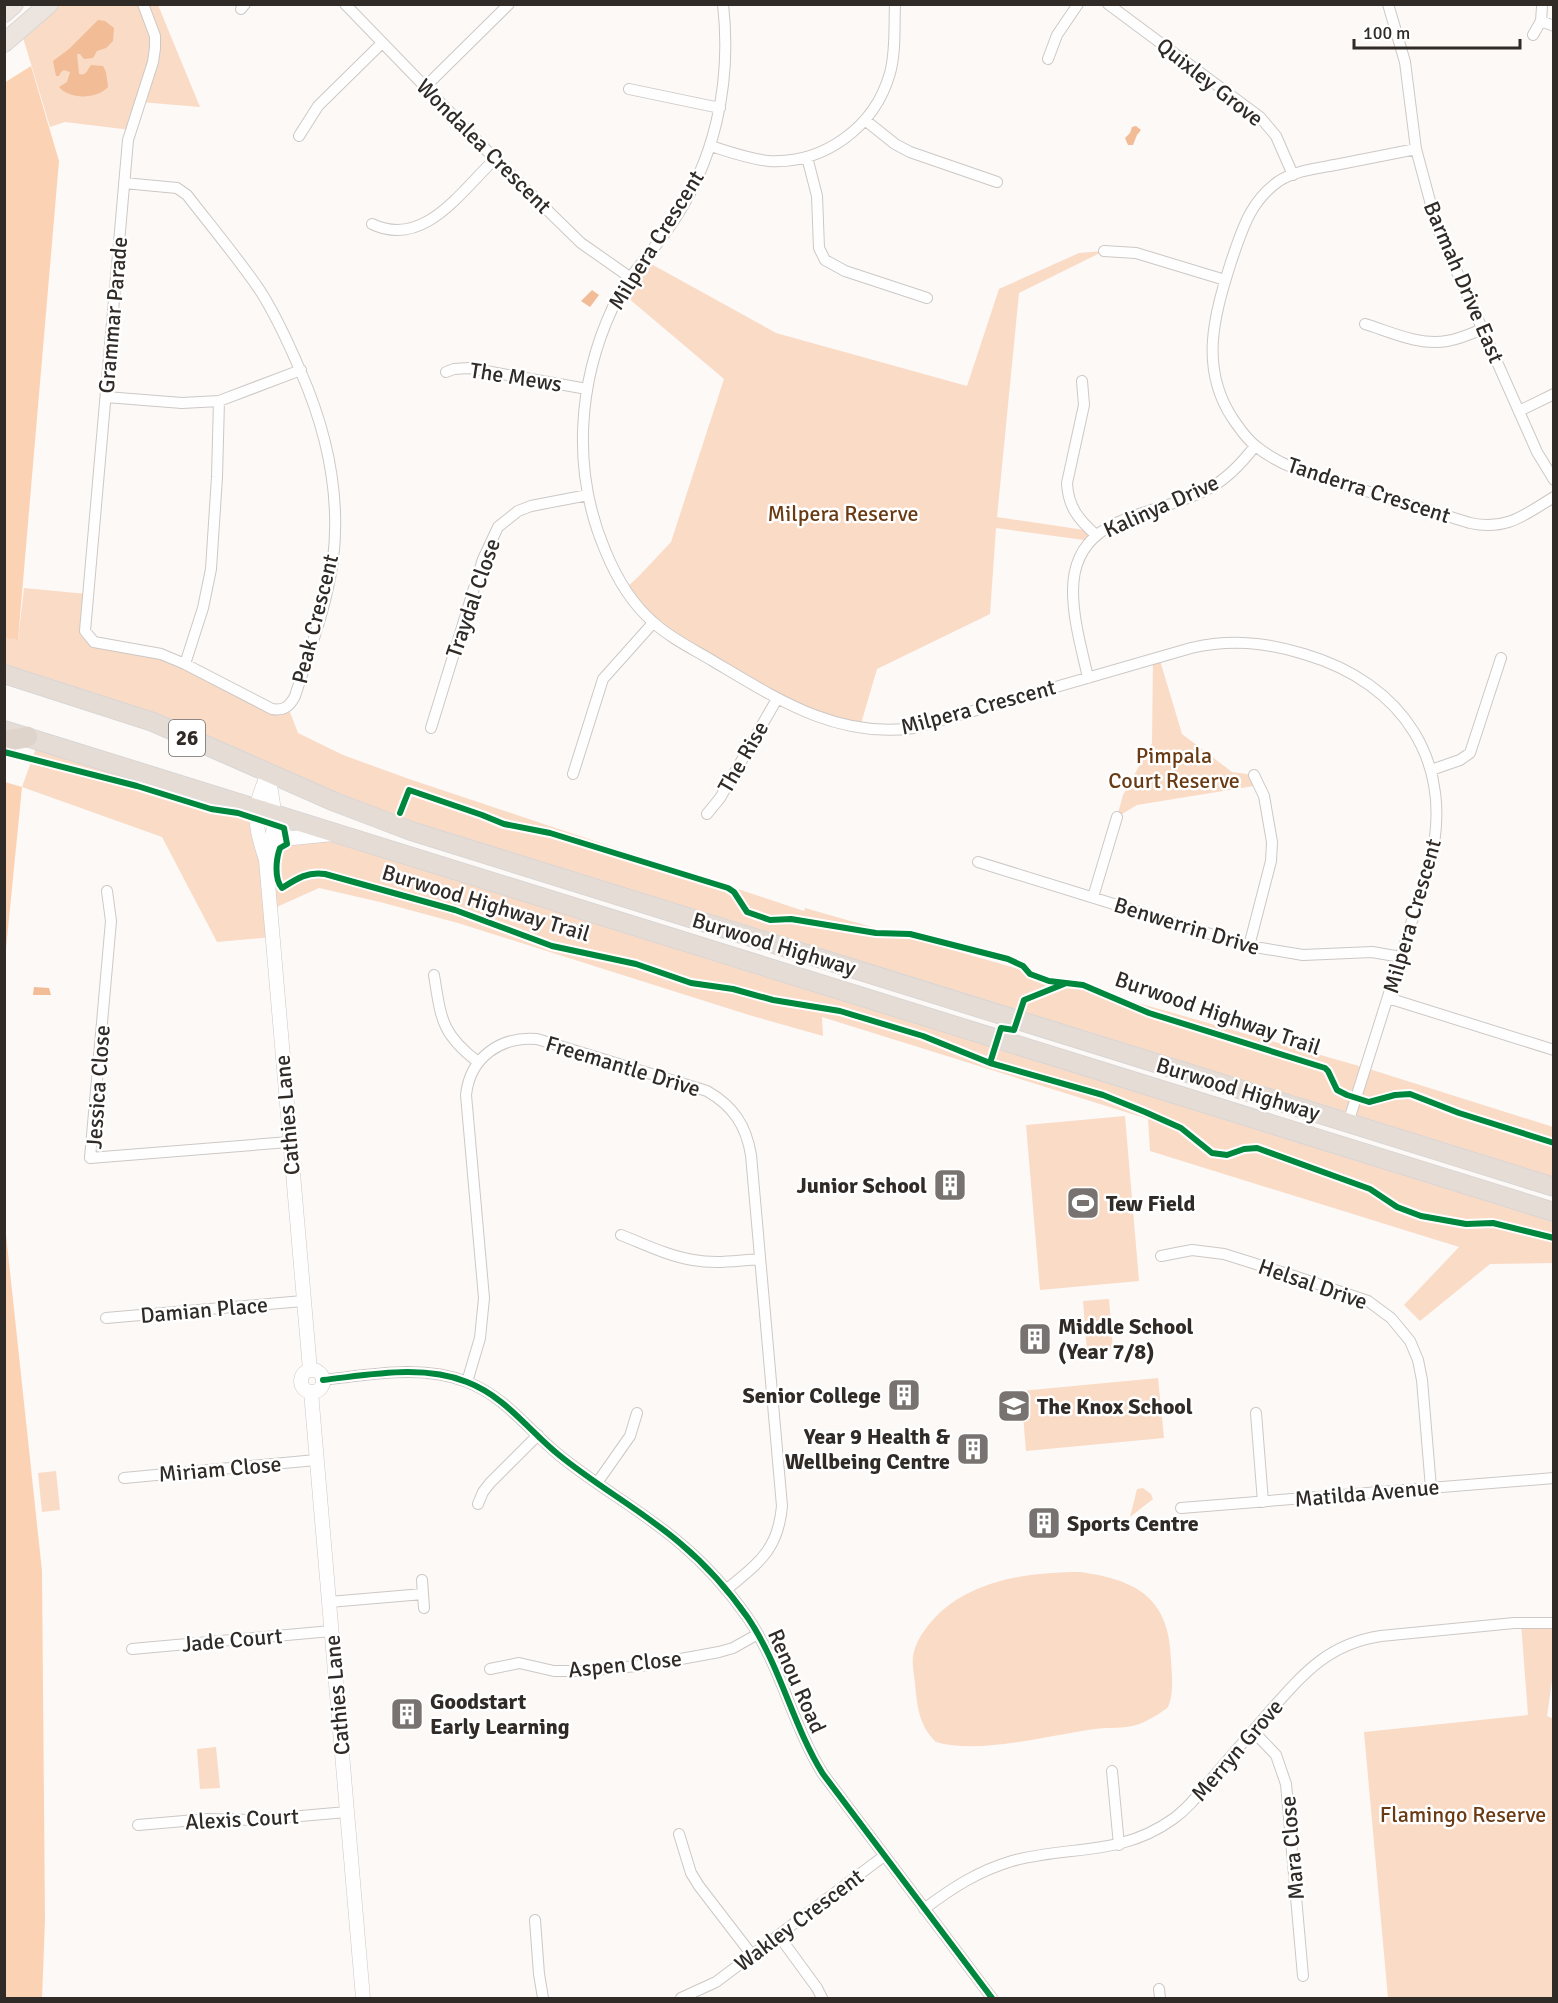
<svg xmlns="http://www.w3.org/2000/svg" width="1558" height="2003" viewBox="0 0 1558 2003" font-family="Signika,sans-serif">
  <rect width="100%" height="100%" fill="#fcf9f7"/>
  <path fill="#fadbc6" d="M49,5H158L200,107L140,102L131,130L65,122L50,127L21,31Z
    M1104,251L1019,293L997,517L1091,531V541L996,528L990,614L877,669L860,727L817,717L666,633L626,588L639,576L671,542L724,379L621,292L644,260L776,333L967,386L999,289L1079,253Z
    M24,588L87,594V636L151,652L271,709L288,707L298,733L343,755L409,779L804,911L805,908L1366,1068L1553,1127V1187L464,847L7,674L4,638L18,640Z
    M1159,657L1182,734L1232,772L1254,775L1260,785L1137,805L1117,817L1123,795L1152,743L1153,659Z
    M39,740L257,808L259,839L273,840L337,833L1553,1212V1263L1490,1264L1420,1321L1404,1305L1459,1247L1150,1151L1148,1119L822,1017L823,1036L749,1015L458,923L380,902L319,888L270,910L272,937L217,942L162,837L22,787Z
    M1125,1116L1139,1281L1040,1290L1026,1125Z
    M1109,1299L1113,1349L1087,1351L1083,1301Z
    M1158,1378L1164,1438L1026,1451L1021,1391Z
    M56,1471L60,1510L42,1512L38,1473Z
    M1143,1488L1151,1494L1153,1499L1130,1517L1137,1489Z
    M1080,1572C1138,1580 1170,1599 1171,1661C1172,1675 1174,1694 1168,1707C1160,1714 1146,1722 1136,1725C1123,1729 1109,1727 1095,1729C1050,1735 978,1755 936,1742C919,1726 917,1706 915,1683C914,1674 912,1665 913,1656C915,1645 920,1636 927,1627C962,1581 1026,1572 1080,1572Z
    M1521,1623H1553V1674L1547,1716L1554,1719L1553,1998H1388L1364,1732L1528,1715Z
    M216,1747L220,1788L200,1789L197,1749Z"/>
  <path fill="#fcd2b4" d="M31,66L59,161L18,640L4,638V83Z
    M5,782L22,787L5,959L4,782Z
    M5,1225L42,1571L45,1920L42,1998H4Z"/>
  <path fill="#f1bc96" d="M98,20L105,21L114,28L113,41L106,48L97,51L93,58L84,59L80,54H77L79,74C87,76 87,70 91,65L103,66L106,72L108,87C97,99 70,100 59,87L67,82L70,72L64,70L61,72L59,76H56L53,61L69,49Z
    M1136,126L1141,130L1137,135L1133,145H1128L1125,138L1130,133L1132,127Z
    M592,290L599,295L590,307L581,301Z
    M34,987L49,988L51,995H33Z"/>
  <g fill="none" stroke-linecap="round" stroke-linejoin="round">
    <g stroke="#ccc8c5" stroke-width="12">
      <path id="minor" d="M345,4L495,159L581,243L631,278
        M723,4C732,84 715,163 668,229C650,255 626,278 613,307C577,384 572,472 605,550C616,577 631,603 653,622C670,638 693,649 713,661C777,699 837,739 914,728L1191,648C1230,639 1265,642 1304,654C1403,683 1457,763 1429,867L1348,1123
        M1108,4L1260,117L1276,136L1293,175
        M1388,4L1405,62L1416,149L1437,227L1537,452L1554,480
        M241,9L245,4
        M1541,21L1554,26
        M1533,35L1541,21L1542,7
        M1048,59L1057,35L1078,4
        M425,87L509,4
        M629,89L720,108
        M865,120L895,144L910,152L997,182
        M299,136L318,106L382,43
        M711,146C730,152 749,159 769,161C824,164 875,127 890,73C896,51 894,27 895,4
        M1416,149C1391,154 1365,159 1340,164C1320,168 1296,170 1279,181C1250,201 1242,230 1231,262C1214,316 1199,368 1233,419C1240,429 1247,440 1257,447C1284,469 1320,477 1353,487C1392,499 1431,511 1470,523C1507,531 1524,515 1554,497
        M807,157L817,196L819,248L825,260L845,271L927,298
        M124,183L177,188L187,195C211,226 237,257 259,289C276,315 288,342 300,370C327,431 341,494 333,560C327,606 309,652 295,696C290,706 284,711 272,709L185,664L161,654L94,642L85,631L128,140L153,62L155,48V36L143,4
        M372,224C424,249 461,191 495,159
        M1104,251L1136,253L1225,280
        M1365,324C1391,332 1419,346 1447,341C1459,339 1471,334 1482,329
        M446,372L454,369L469,368L587,389
        M1082,381L1084,405L1067,483C1068,507 1079,520 1096,535
        M106,397L182,403L219,401L301,370
        M1519,411L1554,394
        M185,664L203,608L211,569L217,477L219,401
        M1088,678C1082,650 1073,620 1073,591C1073,511 1156,518 1208,489C1227,479 1242,463 1255,446
        M431,728L483,559L498,527L518,511L531,506L588,495
        M1431,770L1460,760L1470,753L1501,658
        M573,774L603,679L653,623
        M707,814L720,798L777,699
        M978,862L1249,946L1303,955L1372,952L1401,957
        M107,891L111,921L90,1158L289,1142
        M1093,897L1117,817
        M1249,946L1271,861L1272,842L1264,796L1254,775
        M434,975C441,1018 441,1034 478,1062
        M1388,998L1554,1050
        M621,1235C644,1244 668,1256 693,1260C715,1264 737,1261 760,1259
        M1161,1256L1192,1250L1224,1254L1294,1276L1368,1301L1391,1318L1410,1341L1418,1360L1422,1380L1431,1488
        M106,1318L303,1301
        M323,1380C369,1375 422,1364 467,1382C506,1397 528,1430 559,1455C598,1487 643,1511 681,1544C706,1565 729,1591 748,1618C781,1667 792,1724 823,1774L992,1998
        M467,1382L480,1338L484,1298L466,1095C470,1057 501,1036 537,1039L707,1091C733,1106 746,1125 751,1155L782,1506C778,1551 758,1563 726,1590
        M1256,1413L1263,1502
        M124,1478L316,1460
        M597,1483L630,1436L637,1413
        M478,1504L483,1492L490,1483L538,1435
        M1181,1508L1554,1478
        M422,1580L424,1608
        M329,1602L423,1594
        M132,1649L331,1631
        M490,1669L519,1663L554,1671H583L648,1665L719,1652L733,1648L758,1634
        M1253,1731L1276,1755L1286,1784L1303,1976
        M1112,1771L1119,1845
        M138,1825L207,1819L253,1820L347,1812
        M679,1834L691,1873L699,1886L752,1955
        M924,1909C952,1888 978,1871 1012,1861C1070,1845 1120,1857 1173,1819C1190,1807 1201,1791 1214,1776C1233,1754 1252,1732 1271,1710C1304,1673 1328,1644 1381,1636L1514,1623H1554
        M535,1920L539,1974L543,1998
        M779,1936L817,1988L822,1998
        M1159,1989L1160,1998
        M681,1998L716,1982L884,1856"/>
    </g>
    <g stroke="#ccc8c5" stroke-width="15">
      <path id="tertiary" d="M268,773C264,784 259,795 257,806C254,824 261,844 266,860L310,1370
        M273,840L333,834
        M266,860C278,826 275,810 268,775
        M301 1381a11 11 0 1 1 22 0a11 11 0 1 1-22 0Z
        M311,1392L363,1998"/>
    </g>
    <g stroke="#d9d6d5" stroke-width="20">
      <path id="primary" d="M4,13L14,4
        M4,43L49,4"/>
    </g>
    <g stroke="#d9d6d5" stroke-width="20">
      <path id="trunk" d="M4,674L153,722L335,802L411,831L1554,1187
        M4,730L1554,1212"/>
    </g>
    <g stroke="#d9d6d5" stroke-width="21">
      <path id="motorway" d="M4,741L27,737"/>
    </g>
    <use href="#minor" stroke="#fffefe" stroke-width="10"/>
    <use href="#tertiary" stroke="#fffefe" stroke-width="14"/>
    <use href="#primary" stroke="#ece5df" stroke-width="18"/>
    <use href="#trunk" stroke="#e5dcd5" stroke-width="18"/>
    <use href="#motorway" stroke="#ded4cb" stroke-width="20"/>
    <g stroke="#fff" stroke-width="10">
      <path id="cycleway" d="M4,752L137,786L211,809L238,813L284,828L287,844L280,848C276,859 274,879 282,888C296,879 308,871 325,874L455,910L552,946L636,964L691,983L733,989L773,1000L840,1011L923,1036L990,1063L1103,1095L1145,1112L1181,1128L1212,1153L1227,1155L1244,1149L1257,1148L1370,1189L1397,1207L1421,1216L1466,1224L1493,1223L1554,1238
        M400,813L409,790L482,815L504,824L550,833L728,888L734,892L747,912L770,920L791,919L876,933L910,934L1008,959L1023,966L1030,974L1049,981L1083,985L1149,1013L1325,1068L1328,1071L1337,1090L1347,1095L1369,1102L1395,1095L1410,1094L1459,1113L1554,1143
        M990,1063L1001,1028L1014,1030L1024,1000L1064,984
        M323,1380C369,1375 422,1364 467,1382C506,1397 528,1430 559,1455C598,1487 643,1511 681,1544C706,1565 729,1591 748,1618C781,1667 792,1724 823,1774L992,1998"/>
    </g>
    <use href="#cycleway" stroke="#00873e" stroke-width="6"/>
  </g>
  <defs>
    <g id="building-square" transform="scale(1.725)"><rect x="-9" y="-9" width="18" height="18" rx="4" fill="#787370" stroke="#fff"/><path d="M-4-6H4V6H1V3H-1V6H-4ZM-2.5-4.3h1.7v1.8h-1.7ZM.8-4.3h1.7v1.8H.8ZM-2.5-1h1.7V.8h-1.7ZM.8-1h1.7V.8H.8Z" fill="#fff"/></g>
    <g id="stadium-square" transform="scale(1.725)"><rect x="-9" y="-9" width="18" height="18" rx="4" fill="#787370" stroke="#fff"/><path d="M0-5a6.5 5 0 1 0 0 10a6.5 5 0 1 0 0-10ZM-3.5-1.8h7v3.6h-7Z" fill="#fff"/></g>
    <g id="school-square" transform="scale(1.725)"><rect x="-9" y="-9" width="18" height="18" rx="4" fill="#787370" stroke="#fff"/><path d="M0-5L7-2L0 1L-7-2ZM-4 1L0 2.5L4 1V4Q0 6-4 4Z" fill="#fff"/></g>
  </defs>
  <g fill-rule="evenodd">
    <use href="#building-square" x="950" y="1185"/>
    <use href="#stadium-square" x="1083" y="1203"/>
    <use href="#building-square" x="1035" y="1339"/>
    <use href="#building-square" x="904" y="1395"/>
    <use href="#school-square" x="1014" y="1406"/>
    <use href="#building-square" x="973" y="1449"/>
    <use href="#building-square" x="1044" y="1523"/>
    <use href="#building-square" x="407" y="1714"/>
  </g>
  <g text-anchor="middle" dominant-baseline="central" stroke-width="5" stroke-linejoin="round" paint-order="stroke">
    <rect fill="#fff" stroke="#6f6b68" stroke-width="1.5" x="169" y="720" width="36" height="36" rx="4.5"/>
    <g font-size="21" font-weight="bold" fill="#312b27">
      <text x="187" y="738">26</text>
    </g>
    <g font-size="22" fill="#312b27" stroke="#fff">
      <text transform="translate(1210 82) rotate(38)">Quixley Grove</text>
      <text transform="translate(484 146) rotate(45)">Wondalea Crescent</text>
      <text transform="translate(656 240) rotate(-58)">Milpera Crescent</text>
      <text transform="translate(1464 282) rotate(67)">Barmah Drive East</text>
      <text transform="translate(113 315) rotate(-85)">Grammar Parade</text>
      <text transform="translate(516 377) rotate(9)">The Mews</text>
      <text transform="translate(1369 490) rotate(18)">Tanderra Crescent</text>
      <text transform="translate(1161 506) rotate(-24)">Kalinya Drive</text>
      <text transform="translate(473 598) rotate(-71)">Traydal Close</text>
      <text transform="translate(315 619) rotate(-76)">Peak Crescent</text>
      <text transform="translate(978 707) rotate(-15)">Milpera Crescent</text>
      <text transform="translate(743 757) rotate(-60)">The Rise</text>
      <text transform="translate(486 903) rotate(17)">Burwood Highway Trail</text>
      <text transform="translate(1412 916) rotate(-74)">Milpera Crescent</text>
      <text transform="translate(1187 926) rotate(17)">Benwerrin Drive</text>
      <text transform="translate(774 944) rotate(17)">Burwood Highway</text>
      <text transform="translate(1218 1013) rotate(19)">Burwood Highway Trail</text>
      <text transform="translate(623 1066) rotate(17)">Freemantle Drive</text>
      <text transform="translate(98 1087) rotate(-86)">Jessica Close</text>
      <text transform="translate(1238 1089) rotate(17)">Burwood Highway</text>
      <text transform="translate(287 1115) rotate(-95)">Cathies Lane</text>
      <text transform="translate(1313 1284) rotate(19)">Helsal Drive</text>
      <text transform="translate(204 1310) rotate(-5)">Damian Place</text>
      <text transform="translate(220 1469) rotate(-5)">Miriam Close</text>
      <text transform="translate(1367 1493) rotate(-5)">Matilda Avenue</text>
      <text transform="translate(232 1640) rotate(-5)">Jade Court</text>
      <text transform="translate(625 1664) rotate(-6)">Aspen Close</text>
      <text transform="translate(797 1681) rotate(66)">Renou Road</text>
      <text transform="translate(337 1695) rotate(-95)">Cathies Lane</text>
      <text transform="translate(1237 1750) rotate(-49)">Merryn Grove</text>
      <text transform="translate(242 1819) rotate(-3)">Alexis Court</text>
      <text transform="translate(1292 1848) rotate(-95)">Mara Close</text>
      <text transform="translate(799 1920) rotate(-37)">Wakley Crescent</text>
    </g>
    <g font-size="22" fill="#6a3a13" stroke="#fff">
      <text x="843" y="513">Milpera Reserve</text>
      <text x="1174" y="755">Pimpala<tspan x="1174" dy="25">Court Reserve</tspan></text>
      <text x="1463" y="1814">Flamingo Reserve</text>
    </g>
    <g font-size="22" font-weight="bold" fill="#312b27" stroke="#fff" text-anchor="start">
      <text x="927" y="1185" text-anchor="end">Junior School</text>
      <text x="1106" y="1203">Tew Field</text>
      <text x="1058" y="1326">Middle School<tspan x="1058" dy="25">(Year 7/8)</tspan></text>
      <text x="881" y="1395" text-anchor="end">Senior College</text>
      <text x="1037" y="1406">The Knox School</text>
      <text x="950" y="1436" text-anchor="end">Year 9 Health &amp;<tspan x="950" dy="25">Wellbeing Centre</tspan></text>
      <text x="1067" y="1523">Sports Centre</text>
      <text x="430" y="1701">Goodstart<tspan x="430" dy="25">Early Learning</tspan></text>
    </g>
  </g>
  <rect width="1558" height="2003" fill="none" stroke="#312b27" stroke-width="12"/>
  <path d="M1354 39v9h166v-9" fill="none" stroke="#312b27" stroke-width="3"/>
  <text x="1363" y="39" font-size="18" fill="#312b27" stroke="#ffffff" stroke-width="4.5" paint-order="stroke">100 m</text>
</svg>
